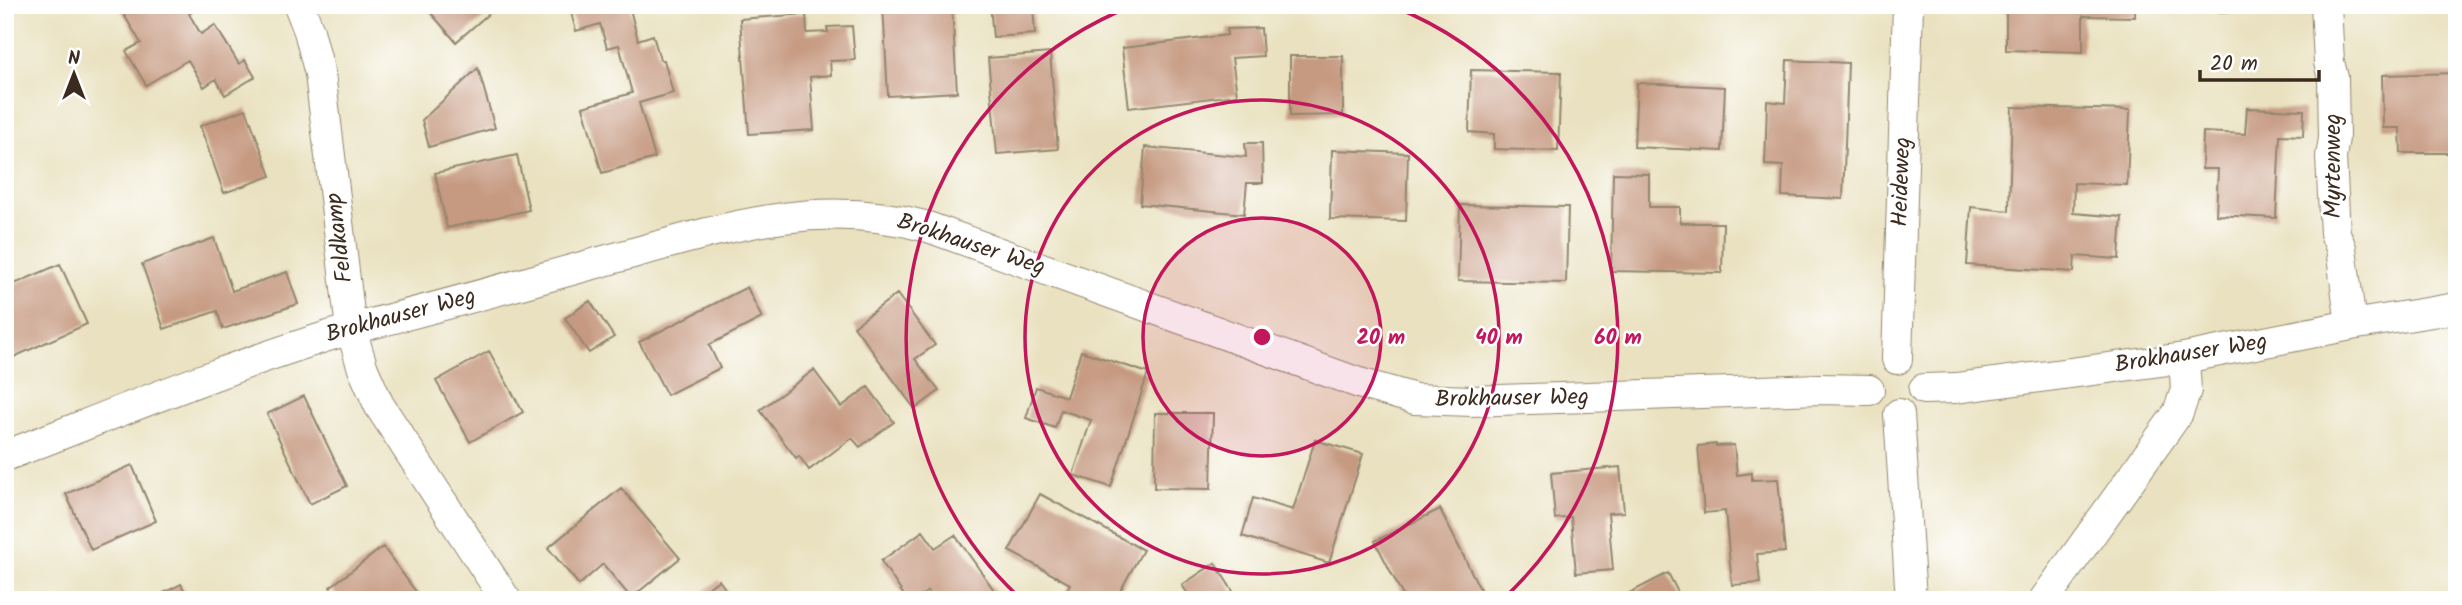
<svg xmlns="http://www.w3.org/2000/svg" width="2462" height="605" viewBox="0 0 2462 605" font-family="Kalam,sans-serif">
  <rect width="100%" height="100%" fill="#fff"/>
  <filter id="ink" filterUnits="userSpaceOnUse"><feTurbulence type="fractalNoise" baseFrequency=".0143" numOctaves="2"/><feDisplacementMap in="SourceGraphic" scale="14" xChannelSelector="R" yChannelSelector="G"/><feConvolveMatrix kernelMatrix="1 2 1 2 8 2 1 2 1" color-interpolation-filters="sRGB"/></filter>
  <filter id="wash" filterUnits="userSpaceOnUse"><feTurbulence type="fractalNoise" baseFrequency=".00686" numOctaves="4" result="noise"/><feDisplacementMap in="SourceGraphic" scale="28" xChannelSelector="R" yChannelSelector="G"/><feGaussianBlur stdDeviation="1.57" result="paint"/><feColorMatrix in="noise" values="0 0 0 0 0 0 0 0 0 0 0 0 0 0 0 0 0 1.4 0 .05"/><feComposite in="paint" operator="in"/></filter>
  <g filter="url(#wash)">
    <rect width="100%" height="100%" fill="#e9e1bf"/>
    <g id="blocks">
      <path fill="#c69a81" d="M118,5H202L189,14L201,34L215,25L239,64L245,60L255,77L225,95L216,79L204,87L188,60L146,85L126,51L141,43Z
        M424,5H507L499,12L495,8L456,42Z
        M569,5H629L638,40L653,35L660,60H664L673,93L639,103L655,158L602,173L583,107L632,93L619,45L607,48L600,24L576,31Z
        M883,5H952L957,92L888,96Z
        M990,5H1033L1035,34L993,37Z
        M1745,5H1795V10L1745,7Z
        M2006,5H2135V17L2083,16V52L2006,50Z
        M2220,5H2285V9L2220,12Z
        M806,14L807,33L828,32L827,27L852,26L855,60L830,61L831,75L810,77L814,130L749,134L740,19Z
        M1261,28L1263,56L1232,58L1237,95L1129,108L1122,48L1227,35V29Z
        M1050,53L1058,149L997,154L988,58Z
        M1290,56H1343V115L1290,116Z
        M1787,60L1848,63L1843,199L1782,196L1783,166L1765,165L1767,101L1785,103Z
        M478,68L495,128L429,147L422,120Z
        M1471,70L1561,72L1558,151L1494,149V134L1469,132Z
        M2457,73V127H2451L2452,153H2401L2400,128H2383L2382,75Z
        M1637,83L1725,87L1722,151L1634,147Z
        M2012,107L2130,110L2127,185L2074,183L2073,213L2122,217L2119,259L2075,256L2074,272L1967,265L1971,207L2009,211Z
        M2247,108L2304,110L2303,136L2280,135L2276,218L2216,215L2218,169H2202L2203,132L2245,134Z
        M246,109L271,176L224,193L200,126Z
        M1245,143H1262L1263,183H1247L1244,214L1140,204L1145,147L1246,157Z
        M1332,150L1408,153L1406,221L1330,219Z
        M517,155L529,210L447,228L435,173Z
        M1613,173L1649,174V207H1680V223H1723L1722,273L1611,271Z
        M1460,205L1568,207L1566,283L1458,281Z
        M214,238L232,291L287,272L298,304L223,329L217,311L164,329L142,264Z
        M60,264L87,324L5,361V288Z
        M747,287L762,318L709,345L720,368L667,395L639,342Z
        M897,294L935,345L915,359L939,391L915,409L854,326Z
        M590,301L614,337L589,353L565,318Z
        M489,351L523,412L470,442L436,381Z
        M1081,351L1148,373L1111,487L1073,475L1091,420L1061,410L1055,428L1026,418L1036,387L1066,397Z
        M814,370L841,407L868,387L894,422L860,447L852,438L809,470L799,456L796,458L760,410Z
        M304,396L347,486L310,504L267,414Z
        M1155,413H1213L1211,489L1154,488Z
        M1315,440L1363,454L1329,563L1242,536L1253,498L1293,510Z
        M1716,444V446L1734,445L1737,475L1752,473V480L1778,479L1785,552L1757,554L1760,583L1732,585L1725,511L1704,513L1698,446Z
        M132,465L156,521L91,550L66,494Z
        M1620,467L1624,512L1608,513L1613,570L1576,573L1571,517L1555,519L1551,473Z
        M621,488L680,558L631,598L603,564L579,585L548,548Z
        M1040,494L1143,550L1115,600H1073L1064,595L1070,584L1009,551Z
        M1440,509L1481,591L1463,600H1405L1375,541Z
        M923,531L935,548L955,535L1001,600H934L928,591L915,600H907L881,561Z
        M383,547L422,600H339L330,587Z
        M1215,563L1234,593L1224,600H1192L1182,585Z
        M1668,573L1682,600H1616Z
        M719,580L733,600H692Z
        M181,584L189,600H150Z"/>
    </g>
  </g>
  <g filter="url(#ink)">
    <use href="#blocks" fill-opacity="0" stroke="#92866e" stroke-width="2"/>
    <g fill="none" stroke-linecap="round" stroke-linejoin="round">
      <g stroke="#92866e" stroke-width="32">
        <path id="minor" d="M299,5L309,31L320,74L351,329L363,369L379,405L506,600
          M2326,5L2329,62L2333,78L2334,138L2331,157L2335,233L2341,248L2351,325
          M1897,359L1908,5
          M1924,389L1956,388L2184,358L2351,325L2457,308
          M1899,414L1911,600
          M5,456C119,412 234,364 351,329C436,308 520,284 604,261C716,231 812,195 928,227L1359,383L1415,399L1472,401L1819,389L1869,390
          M2044,600L2178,413L2186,390L2184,358"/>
      </g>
      <use href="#minor" stroke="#fff" stroke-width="30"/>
    </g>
  </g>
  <circle cx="1262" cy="337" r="119" fill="#c2185b" fill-opacity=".12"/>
  <g fill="none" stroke="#c2185b" stroke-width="3.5">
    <circle cx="1262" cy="337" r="119"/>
    <circle cx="1262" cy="337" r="237"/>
    <path d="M1021 599A356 356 0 0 1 1132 6M1392 6A356 356 0 0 1 1503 599"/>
  </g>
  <g text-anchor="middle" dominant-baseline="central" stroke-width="5" stroke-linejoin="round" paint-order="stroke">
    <g font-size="23" fill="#3b2a1e" stroke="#fff">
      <text transform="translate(2334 166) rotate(-90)">Myrtenweg</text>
      <text transform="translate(1902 182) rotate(-88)">Heideweg</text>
      <text transform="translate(340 238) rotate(-97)">Feldkamp</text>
      <text transform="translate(971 245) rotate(18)">Brokhauser Weg</text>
      <text transform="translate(401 316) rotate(-15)">Brokhauser Weg</text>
      <text transform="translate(2191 354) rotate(-9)">Brokhauser Weg</text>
      <text transform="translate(1512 399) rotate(-1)">Brokhauser Weg</text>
    </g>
  </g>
  <circle cx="1262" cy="337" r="10" fill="#c2185b" stroke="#fff" stroke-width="3.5"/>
  <g font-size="21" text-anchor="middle" font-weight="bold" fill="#c2185b" stroke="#fff" stroke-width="5" stroke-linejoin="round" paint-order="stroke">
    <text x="1381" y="344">20 m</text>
    <text x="1499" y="344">40 m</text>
    <text x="1618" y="344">60 m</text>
  </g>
  <rect width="2462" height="605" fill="none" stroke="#fff" stroke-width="28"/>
  <g transform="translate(74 74)" stroke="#ffffff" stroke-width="5" paint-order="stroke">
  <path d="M0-5L12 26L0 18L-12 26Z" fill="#3b2a1e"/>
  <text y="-10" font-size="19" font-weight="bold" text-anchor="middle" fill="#3b2a1e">N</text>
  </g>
  <path d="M2200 70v10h119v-10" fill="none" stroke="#3b2a1e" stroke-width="3.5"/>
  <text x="2210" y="70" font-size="21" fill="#3b2a1e" stroke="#ffffff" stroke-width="5" paint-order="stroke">20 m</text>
</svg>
